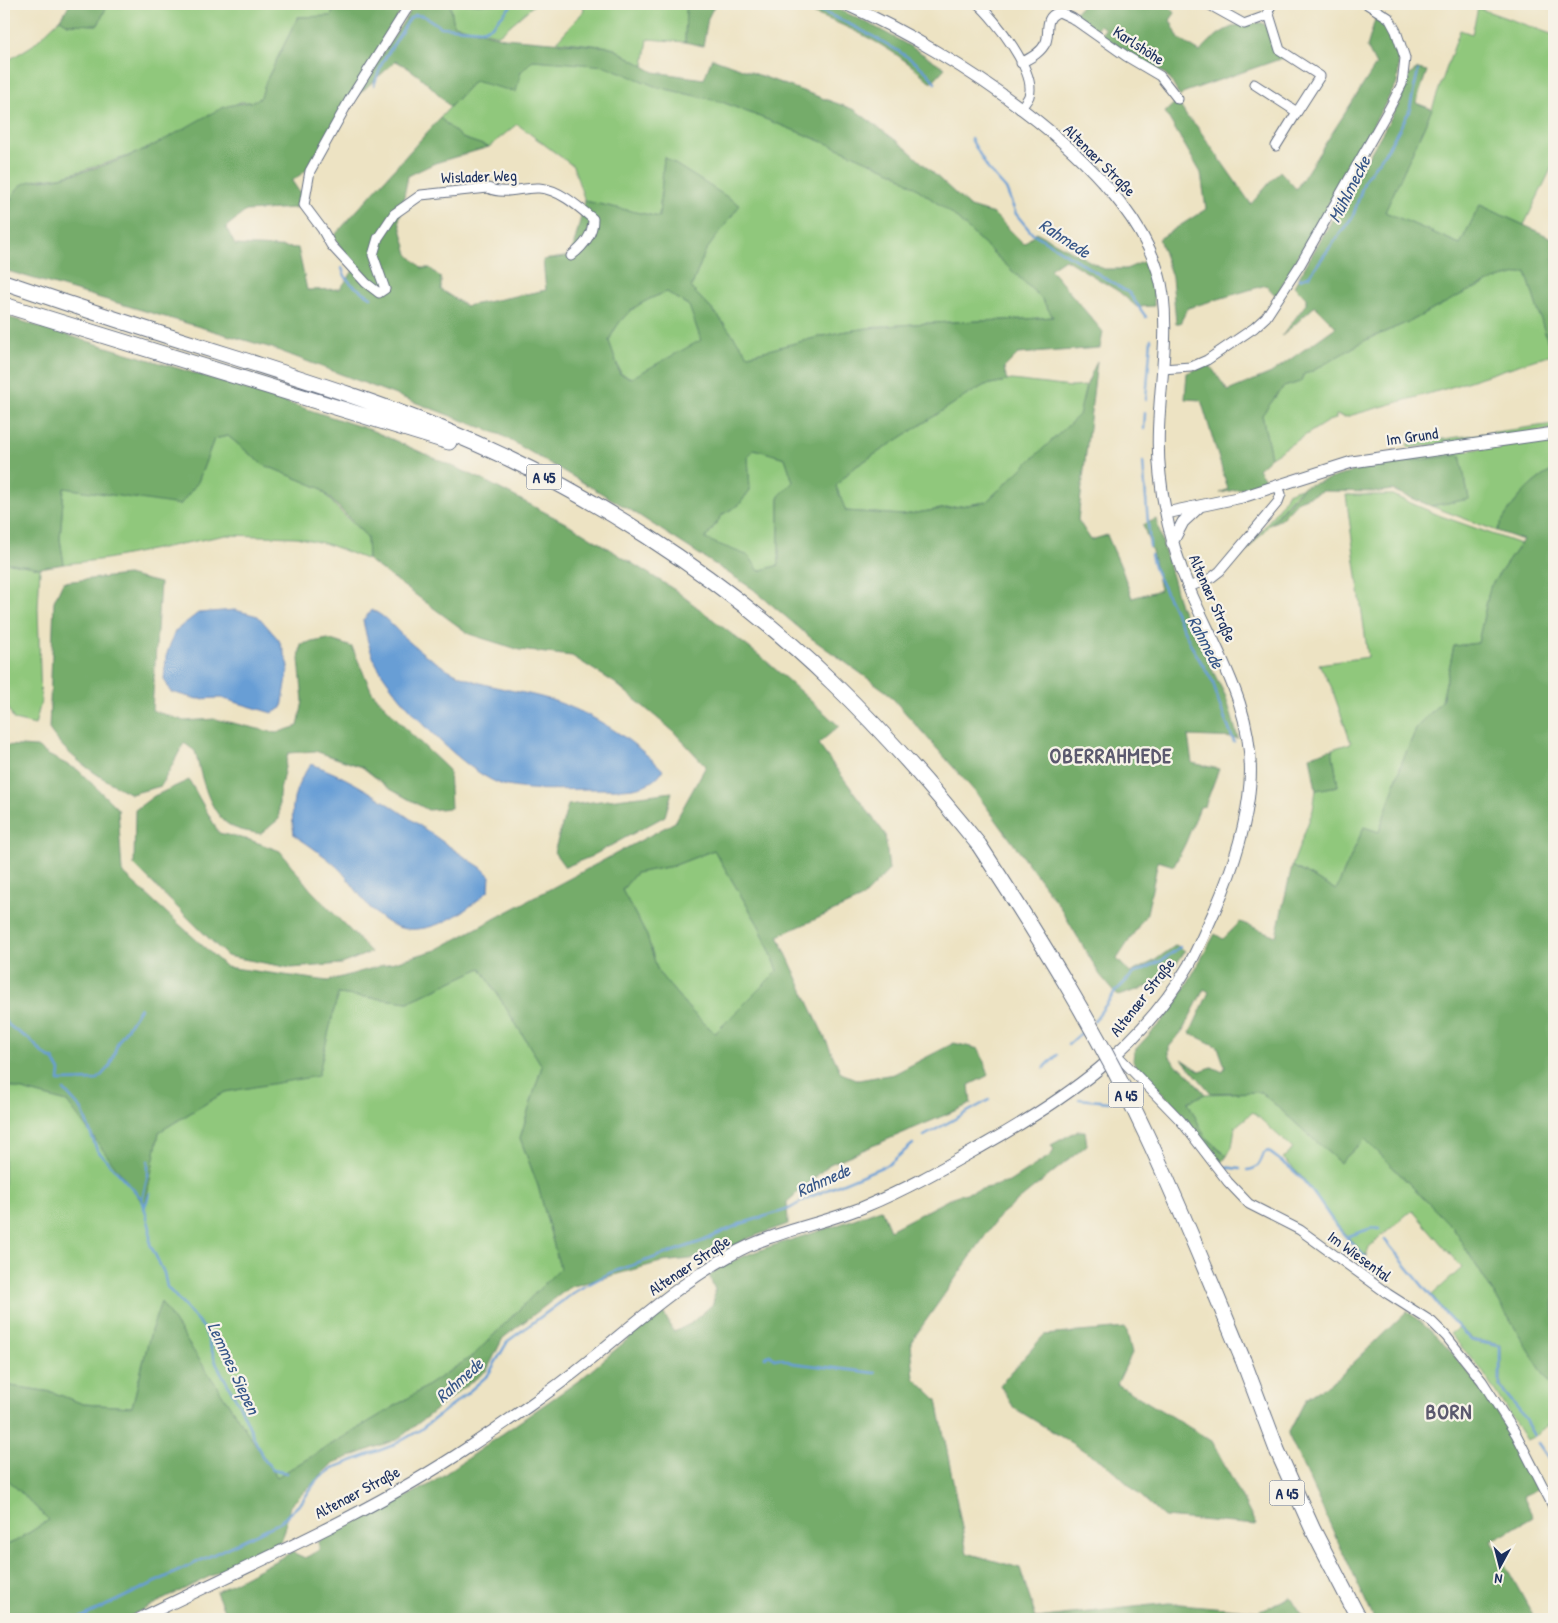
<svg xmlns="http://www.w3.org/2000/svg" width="1558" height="1623" viewBox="0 0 1558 1623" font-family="'Patrick Hand',sans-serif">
  <rect width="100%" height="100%" fill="#f7f3e8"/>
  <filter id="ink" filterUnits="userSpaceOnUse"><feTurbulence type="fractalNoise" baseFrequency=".02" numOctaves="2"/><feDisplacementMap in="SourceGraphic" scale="10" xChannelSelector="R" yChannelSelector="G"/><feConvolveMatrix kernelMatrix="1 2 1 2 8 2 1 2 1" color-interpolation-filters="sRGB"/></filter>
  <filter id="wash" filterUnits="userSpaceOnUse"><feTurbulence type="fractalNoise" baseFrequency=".0096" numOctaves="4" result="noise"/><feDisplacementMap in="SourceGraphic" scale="20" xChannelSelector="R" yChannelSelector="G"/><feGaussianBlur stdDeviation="1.12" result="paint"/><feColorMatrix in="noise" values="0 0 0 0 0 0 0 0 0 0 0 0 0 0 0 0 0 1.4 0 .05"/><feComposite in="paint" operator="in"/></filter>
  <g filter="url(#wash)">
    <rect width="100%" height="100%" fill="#ede3c3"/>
    <path fill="#90c87b" stroke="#567c6c" d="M108,4H335L331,16L298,17L266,81L261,97L255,102H240C208,118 176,136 144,150C119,160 93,167 67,175C47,181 19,175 12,199L4,200V63L33,45L60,19L68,24L98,25Z
      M450,4H535L499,35L454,25Z
      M583,4H686L685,42L648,39L644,66L611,47L557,41L584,11Z
      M1478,8L1554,35V163L1524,225L1480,205L1460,244L1385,212L1432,109L1460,30L1472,34Z
      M533,60L605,65L657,87L722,102L836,147L895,173L951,213L1041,298L1053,317C982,323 911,320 841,332C810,338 779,348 748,355L719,317L691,288L705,252L739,205L664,157L659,217L585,201L573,166L517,124L489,147L462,138L440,118L474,81L521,72Z
      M1526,272L1552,354L1445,389L1345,417L1336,415V419L1328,421L1271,457L1262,415L1279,392L1284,387L1300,382L1304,374L1311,372L1366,340L1413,320L1464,293L1494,280Z
      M667,292L690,306L701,341L632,378L621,374L609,341C621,313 639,302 667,292Z
      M1012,380L1071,387L1086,386L1080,415L986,502L903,515L845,511L836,486L852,469L967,395L985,385Z
      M1554,424V429L1409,448L1407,444Z
      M228,436L262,464L320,488L338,509L367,537L368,560L327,544L296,537L226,535L106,559L64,564L60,539L64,488L180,504L198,482L214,439Z
      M1554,439V470C1530,480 1508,508 1497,531L1431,506L1469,499L1460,455L1371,466L1425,456Z
      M754,449L785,458L793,482L779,496V565L759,571L705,539L723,514L739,505L750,490L748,457Z
      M1303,487L1294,495L1241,558L1283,502L1287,493Z
      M1346,495H1392L1441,516L1520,544L1490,587L1478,643L1454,646L1442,701L1417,727L1402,762L1379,832L1364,827L1336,890L1292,866L1313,810L1316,790L1338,786L1332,749L1351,743L1331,686L1319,664L1368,657Z
      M4,562L40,568L38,608L41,702L35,725L14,720L4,699Z
      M714,850L759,926L778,970L715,1033L692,1012L658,972L647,936L622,890L636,873L673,866Z
      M481,968L542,1066L520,1138L538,1186L560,1268L474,1355L410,1397L277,1477L161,1302L151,1331L132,1407L83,1404L52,1392L4,1385V1085L67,1102L145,1205L159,1132L225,1092L318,1075L338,994L408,1002Z
      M1261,1092L1340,1163L1365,1139L1453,1228L1554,1391V1421L1535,1436L1520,1411L1501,1386V1345L1472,1339L1445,1312L1432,1295L1462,1268L1412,1210L1369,1247L1366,1256L1332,1220L1303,1178L1283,1158L1293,1149L1253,1112L1235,1127L1232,1147L1227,1156L1205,1137L1188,1102L1205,1094Z
      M1458,1328L1471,1341L1500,1347L1499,1387L1520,1412L1534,1437L1526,1440L1481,1369L1450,1334Z
      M4,1476L49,1520L16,1541L4,1546Z"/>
    <path fill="#74ac6b" stroke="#486e64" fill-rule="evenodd" d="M70,4H108L98,25L68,24L60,19Z
      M335,4H405L308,169L292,181L302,196L295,208L246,211L226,227L235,245L298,248L307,290L340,289L353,271L334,236L440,118L462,138L489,147L435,163L408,176L399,221L408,254L422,268H430L441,278V290L466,306L546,290L543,260L571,256L585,201L659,217L664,157L740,205L705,252L691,288L719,317L748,355C779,348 810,338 841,332C911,320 982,323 1053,317L1041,298L951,213L895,173L836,147L722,102L657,87L605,66L533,60L521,72L516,92L474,81L450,107C433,88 419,73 396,61L352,100L415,4H450L454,25L504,38L611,47L654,72L704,79L712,58L855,110L906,148L970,207L994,214L1024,244L1036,232L1104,269H1126L1145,261L1154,285V306L1137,307L1118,291L1065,259L1050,269L1103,332L1100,348L1018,354L1004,368L1007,381L985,385L964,397L852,469L836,486L846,511L903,515L986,502L1079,415L1086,386L1097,361L1078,520L1091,540L1107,535L1121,567L1132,598L1160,590L1152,551L1143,525L1156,519L1180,606L1226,697L1238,738L1188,736L1192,763L1219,769L1205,806L1200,807L1186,842L1174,866L1158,861L1147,913L1117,959L1130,973L1154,961L1176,945L1185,951L1165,981L1118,996L1100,975L1060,907L977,794L887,692L811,638L753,589L632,511L501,435L272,348L4,270V200L12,199C19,177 37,182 56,178C85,172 117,162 144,150C170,138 195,121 222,108C235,102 250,105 261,97L266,81L298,17L331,16ZM667,292L689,306L701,340L631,378L620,374L609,341C621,313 639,302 667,292ZM754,449L785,458L793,482L779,496V565L759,571L749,556L705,539L723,514L739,505L750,490L748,457Z
      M686,4H715L708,18L703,46L685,42Z
      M784,4C795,4 808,3 819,4C845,7 921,52 945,68L931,83C892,44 835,19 784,4Z
      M1083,4H1168L1175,13L1170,20L1179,39L1200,52C1217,31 1236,21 1263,23C1275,32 1270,49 1283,58L1185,92L1180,97L1170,79L1164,73L1127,53L1101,34L1105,29L1100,25L1095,30L1073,15Z
      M1376,16C1398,30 1401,59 1397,83L1276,296L1266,285L1188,308L1180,323H1176L1172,277L1159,239L1206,209L1201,173L1165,112L1177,101L1187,117L1196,125L1251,204L1280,171L1296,189L1376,65L1367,47Z
      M1418,69L1427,71L1416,103L1432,109L1385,212L1460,244L1480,205L1554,239V362L1526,272L1494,280L1464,293L1413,320L1366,340L1311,372L1304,374L1300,382L1284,387L1279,392L1262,415L1271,457L1258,469L1268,483L1220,493L1228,489L1201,400L1185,399L1187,373L1209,364L1228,391L1271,373L1336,327L1315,306L1282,336L1306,304V298L1294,286L1400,102L1409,75Z
      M4,316L230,384L371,430L479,478L577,529L675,590L765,660L839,726L818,744L885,834L889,870L861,899L778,936L841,1073L858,1080L894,1074L954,1043L979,1049L989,1075L969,1085L971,1104L830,1164L787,1202L788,1224L749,1238L710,1257L661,1262L570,1287L503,1338L487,1370L398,1439L333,1463L290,1506L281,1541L124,1619H4V1546L16,1541L49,1520L4,1476V1385L52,1392L83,1404L132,1407L151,1331L161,1302L277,1477L410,1397L474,1355L560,1268L538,1186L520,1138L542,1066L481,968L408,1002L338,994L318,1076L225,1092L159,1132L145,1206L67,1102L4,1085V745L37,747L48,755L78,770L118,809L122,872L226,967L328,981L436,950L675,822L706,766L673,731L615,683L572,656L520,650L469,634L368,560L367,537L320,488L262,464L228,436L214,439L198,482L180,505L64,488L60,539L64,564L40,568L4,562ZM714,850L759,926L778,970L715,1033L692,1012L658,972L647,936L622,890L636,873L673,866Z
      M1460,455L1469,499L1431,506L1392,490L1379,492L1323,491L1299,500L1281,519L1269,525L1303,487L1371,466Z
      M1554,470V1391L1453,1228L1365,1139L1340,1163L1261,1092L1211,1093L1182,1059L1200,1071L1212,1067L1223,1072L1225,1067L1218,1047L1190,1033L1209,992L1204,989L1183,1030L1169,1047V1055L1175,1065L1184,1069L1205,1094L1188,1102L1205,1137L1227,1156L1220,1165L1176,1106L1136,1068L1133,1060L1134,1051L1173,1009L1215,934L1223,939L1240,922L1276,936L1292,866L1336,890L1364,827L1379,832L1402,762L1417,727L1442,701L1454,646L1478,643L1490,587L1523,540L1497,531C1508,508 1530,480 1554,470Z
      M127,575L160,583L152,710L184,721L215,719L276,733L298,726L303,701L299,659L301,644L328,639L352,647L372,692L408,731L449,770L451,808L428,810L390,789L362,767L315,751L288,753L279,795V819L261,834C252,832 239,831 231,826C208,813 201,774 195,751L184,743L161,786L131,794C100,778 68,758 49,729L54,601L63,582Z
      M1332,749L1338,786L1316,790L1310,756Z
      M189,780L219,833L250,840L280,851L310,889L371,952L342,964L291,968L227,956L134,865L135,810L154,796Z
      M672,792L665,816L590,857L565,867L554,852L568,805Z
      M1077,1131H1085L1087,1145L999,1216L911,1342L914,1378L937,1400L967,1553L1020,1568L1036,1618L1169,1603L1259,1611L1291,1597L1305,1619H228L216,1592L292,1552L305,1558L319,1550V1541L429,1485L581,1379L662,1310L674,1332L690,1324L713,1304L715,1290L709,1275C742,1252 781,1244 819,1231C840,1225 861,1216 881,1209L890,1230L955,1196L1009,1182L1051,1155L1054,1150L1051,1145Z
      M1407,1311C1466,1356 1506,1423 1540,1488L1523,1496L1533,1517L1492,1541L1535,1619H1374L1288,1434L1306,1399L1339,1377Z
      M1126,1328L1132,1353L1117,1384L1212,1441L1256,1525L1164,1517L1106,1464L1014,1408L1000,1385L1044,1335Z"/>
    <path fill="#689ed5" stroke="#42669a" d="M235,610L258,616L279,640L289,665L282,708L272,713L221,698L197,699L171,692L164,679L166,656L175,631L198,613Z
      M372,610C387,617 394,628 406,639C423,654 440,666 459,675C482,686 508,689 533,695C582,706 628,735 663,770C649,792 622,789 598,789C569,789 536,792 507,786C467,777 399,702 378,667C370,653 366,636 363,620Z
      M311,764C373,785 427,834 482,868L490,876L489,890C465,914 419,944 385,921C366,908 357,889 342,872C329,858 310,846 294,835C290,806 293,788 311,764Z"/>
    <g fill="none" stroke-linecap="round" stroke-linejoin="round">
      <path stroke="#689ed5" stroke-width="2.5" d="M803,4C833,15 921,56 935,83
        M374,85L382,63L410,18L415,15L424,16L441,27L482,30L492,26L513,4
        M971,139L988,169L1006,189L1016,214L1031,232L1129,293L1146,317
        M342,268C346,284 359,289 371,297
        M1299,279L1309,276L1353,216L1365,179L1387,150L1409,112L1418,71
        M1146,399L1151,339
        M1144,429L1145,413
        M1143,462L1150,547
        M1151,555L1155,570L1192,647L1213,682L1219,703L1234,742
        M4,1020C11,1029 20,1033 29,1039C39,1047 40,1055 53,1059L60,1071L59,1081L97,1080L110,1066L118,1042L140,1008
        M1094,1021L1116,991L1133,974L1161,961L1180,947
        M1068,1045L1087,1028
        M1044,1068L1057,1055
        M64,1090L82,1110L97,1150L142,1199L150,1228V1244L164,1273L167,1287L204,1328L217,1365L240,1406L263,1458L273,1470L287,1473
        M1079,1099L1109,1102
        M924,1136L989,1100
        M1224,1167L1240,1169
        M1247,1170C1259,1169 1260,1163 1264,1153L1268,1151C1279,1160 1291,1167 1301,1178C1318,1196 1329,1219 1346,1237L1372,1228L1380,1229
        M142,1199L148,1176V1161
        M144,1208L150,1193
        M1346,1237L1365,1257
        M1385,1240L1444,1312L1471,1340L1500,1346V1387L1520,1411L1534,1436
        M765,1357L770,1355L774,1359L780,1358L792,1363L875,1373
        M1538,1443L1554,1466
        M78,1619L279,1523L301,1503L316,1481L333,1468L394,1445L420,1430L465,1395L488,1375L508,1341L576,1291L610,1273L703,1241L740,1224L789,1209L810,1197L889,1164L913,1144"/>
    </g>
  </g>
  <g filter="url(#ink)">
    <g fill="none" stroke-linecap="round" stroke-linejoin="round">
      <g stroke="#646e81" stroke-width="11">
        <path id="street" d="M410,4L350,99L310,171L304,205L322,229L331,245L366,283L379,293L385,289L373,255L378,238L394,214L421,195L488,188C505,196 521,187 539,188C559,189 579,207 593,219C593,235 584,246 571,256
          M978,4C995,19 1037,72 1029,96C1027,101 1023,105 1020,109
          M1208,4L1244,24L1269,15
          M1272,4L1268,11L1280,50L1320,76L1297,112
          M1021,63C1030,58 1041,53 1046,42C1050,31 1043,17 1059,12L1072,18L1126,56L1160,76L1178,99
          M1254,84L1297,112L1276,146
          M1162,369L1191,367L1207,360L1254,328L1266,317L1300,265L1390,107L1402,84L1405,58L1396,31L1389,18L1367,4
          M1189,587L1211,578L1220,571L1278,502L1281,494L1278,486
          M1117,1055L1181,1121L1228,1182L1249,1204L1300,1230L1388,1294L1432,1322L1446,1336L1482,1381L1516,1434L1554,1508"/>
      </g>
      <g stroke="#646e81" stroke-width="13">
        <path id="secondary" d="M1166,513L1242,497L1352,462L1554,433
          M1172,543L1183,522L1199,507
          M139,1619C249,1565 366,1516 469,1447C509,1420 549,1393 586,1363C633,1325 678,1284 731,1255C770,1232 824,1224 866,1206C907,1189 945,1167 984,1145C1066,1099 1140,1048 1189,965C1199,947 1206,929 1215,910C1232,871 1247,826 1250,783C1255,710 1218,655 1190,591C1174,553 1164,515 1160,475C1153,415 1170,354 1163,295C1148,173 949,50 845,4"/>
      </g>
      <g stroke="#646e81" stroke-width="17">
        <path id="highway" d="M4,282C80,308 157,333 234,357C302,379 370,400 437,427C578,483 723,576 832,682C885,733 933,788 979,845
          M4,305L449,442
          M1243,1360L1277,1450L1313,1530L1359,1619"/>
      </g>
      <use href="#street" stroke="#fff" stroke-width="9"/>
      <use href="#secondary" stroke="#fff" stroke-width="11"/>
      <use href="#highway" stroke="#fff" stroke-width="15"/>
      <g stroke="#646e81" stroke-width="17" stroke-linecap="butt">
        <path id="highway-bridge" d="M979,845C1040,938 1099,1033 1146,1134C1181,1208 1212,1285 1243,1360"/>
      </g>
      <use href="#highway-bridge" stroke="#fff" stroke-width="15"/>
    </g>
  </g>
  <g text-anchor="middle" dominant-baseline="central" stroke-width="4.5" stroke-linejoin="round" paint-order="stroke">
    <g fill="#f7f3e8" stroke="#5d6a87" stroke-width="1">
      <rect x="526.5" y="464.5" width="35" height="25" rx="4"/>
      <rect x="1108.5" y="1082.5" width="35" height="25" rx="4"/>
      <rect x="1269.5" y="1480.5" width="35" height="25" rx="4"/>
    </g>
    <g font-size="15" font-weight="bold" fill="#1b2f5e">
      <text x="544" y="477">A 45</text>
      <text x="1126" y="1095">A 45</text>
      <text x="1287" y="1493">A 45</text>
    </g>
    <g font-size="16" fill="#1b2f5e" stroke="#f7f3e8">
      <text transform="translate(1139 45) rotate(33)">Karlshöhe</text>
      <text transform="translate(1100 160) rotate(45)">Altenaer Straße</text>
      <text transform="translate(479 176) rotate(-2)">Wislader Weg</text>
      <text transform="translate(1412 436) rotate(-8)">Im Grund</text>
      <text transform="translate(1213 598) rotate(66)">Altenaer Straße</text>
      <text transform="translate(1142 997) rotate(-52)">Altenaer Straße</text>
      <text transform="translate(1360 1256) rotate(36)">Im Wiesental</text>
      <text transform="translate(689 1265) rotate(-34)">Altenaer Straße</text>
      <text transform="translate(357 1492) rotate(-28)">Altenaer Straße</text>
    </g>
    <g font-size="18" font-style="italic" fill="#365688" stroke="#f7f3e8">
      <text transform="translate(1349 189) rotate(-63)">Mühlmecke</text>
      <text transform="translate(1065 238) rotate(33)">Rahmede</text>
      <text transform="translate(1206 642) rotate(62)">Rahmede</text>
      <text transform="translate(823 1180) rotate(-24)">Rahmede</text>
      <text transform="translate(234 1368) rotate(65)">Lemmes Siepen</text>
      <text transform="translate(459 1380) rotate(-42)">Rahmede</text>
    </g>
    <g font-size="21" font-weight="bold" letter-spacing="1" fill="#5b596e" stroke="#f7f3e8">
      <text x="1111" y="755">OBERRAHMEDE</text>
      <text x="1449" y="1411">BORN</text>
    </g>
  </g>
  <rect width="1558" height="1623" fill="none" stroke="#f7f3e8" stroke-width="20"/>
  <g transform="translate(1500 1566) rotate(187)" stroke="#f7f3e8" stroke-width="4" paint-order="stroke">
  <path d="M0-4L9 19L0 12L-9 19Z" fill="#1b2f5e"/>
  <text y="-8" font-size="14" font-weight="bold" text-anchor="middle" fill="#1b2f5e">N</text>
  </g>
</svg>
